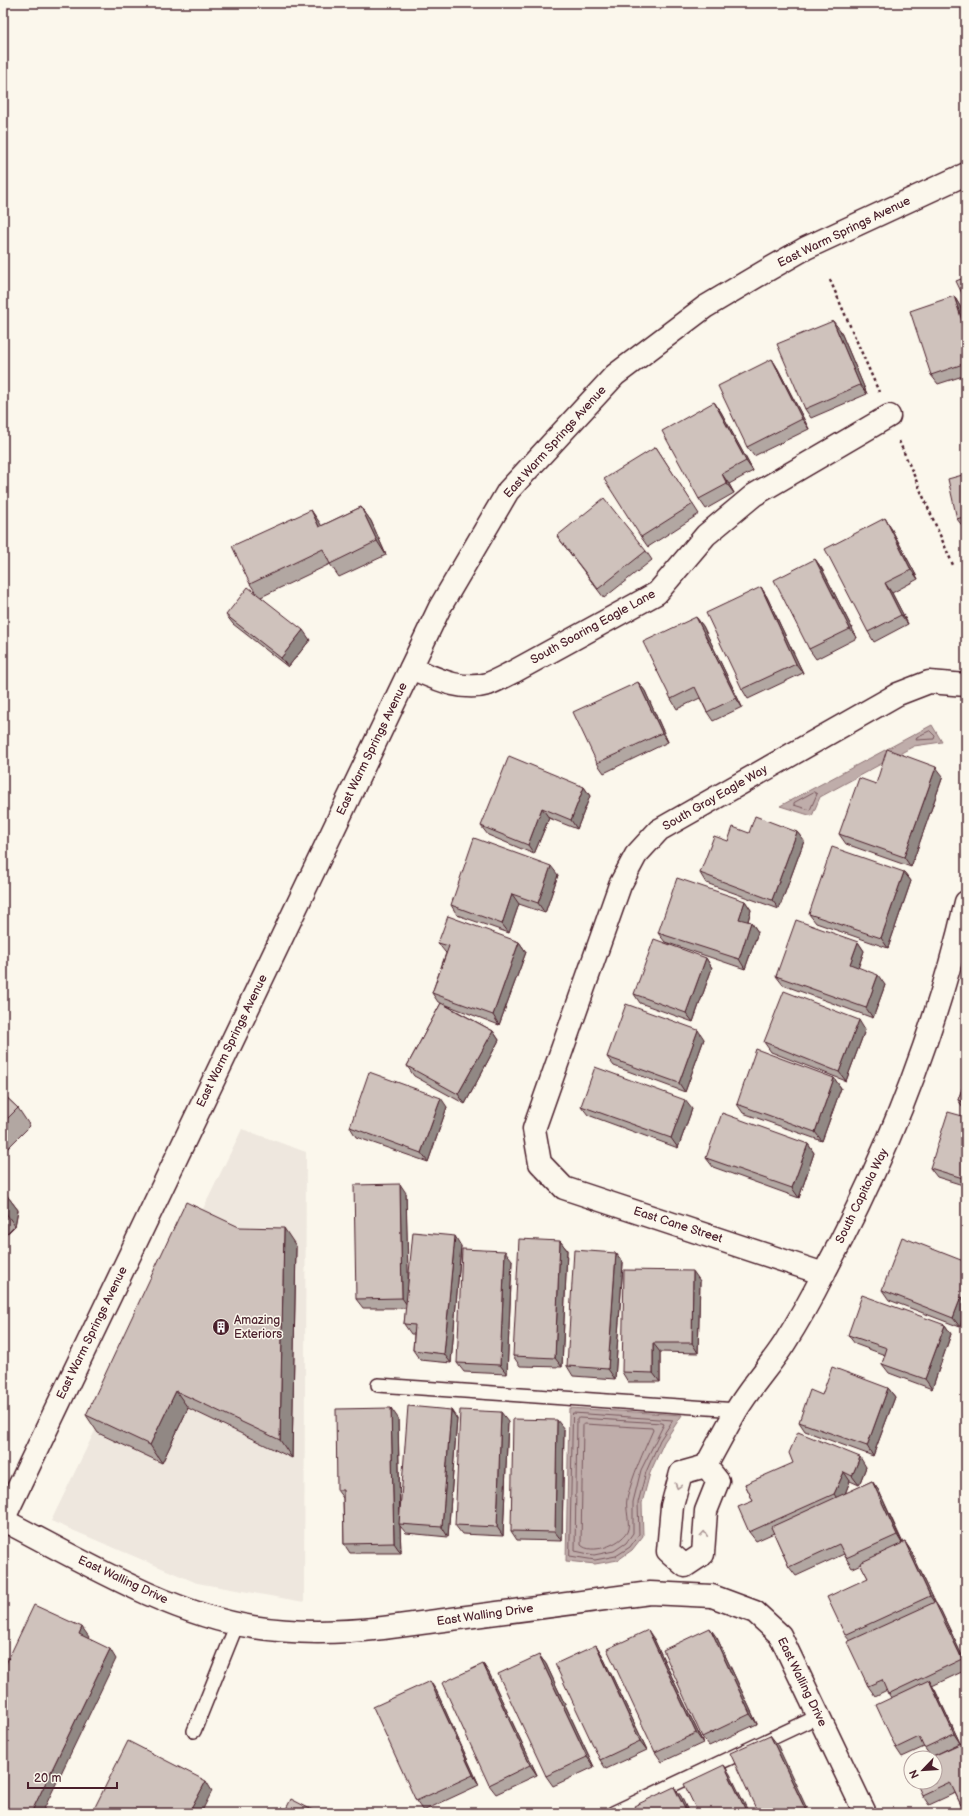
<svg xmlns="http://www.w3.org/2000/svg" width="969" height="1816" viewBox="0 0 969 1816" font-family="'Balsamiq Sans',sans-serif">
  <rect width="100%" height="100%" fill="#fbf7ec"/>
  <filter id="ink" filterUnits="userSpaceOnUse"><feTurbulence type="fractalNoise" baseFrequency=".025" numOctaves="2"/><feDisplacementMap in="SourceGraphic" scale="8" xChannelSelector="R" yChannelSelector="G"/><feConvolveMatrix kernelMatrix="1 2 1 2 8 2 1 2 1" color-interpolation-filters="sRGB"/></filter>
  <g filter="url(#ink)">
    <path fill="#eee7de" d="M242,1129L306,1152L304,1602L197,1583L51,1521Z"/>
    <path fill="#bfadaa" stroke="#907477" d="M932,725L942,742L914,746L820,797L812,816L780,806Z
      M569,1408L682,1415L664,1442L650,1473L642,1503L643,1536L632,1550L618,1560L595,1564L566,1561Z"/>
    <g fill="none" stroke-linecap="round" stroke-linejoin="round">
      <path stroke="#79585e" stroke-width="1" d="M930,731L935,736L934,739L916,740L917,737Z
        M814,792L817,794L810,810L794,805V803Z
        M573,1413L673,1420L660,1440L646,1472L638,1503L639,1534L630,1547L616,1556L595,1560L570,1556Z
        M579,1418L662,1423L664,1424L641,1470L633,1502V1533L626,1543L614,1551L594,1555L575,1551L577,1420Z
        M585,1424L652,1428L653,1430C643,1453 633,1474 627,1499C625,1509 631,1524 627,1532C620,1545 591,1555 581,1545L583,1426Z"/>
      <g stroke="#4a1f2b" stroke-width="16">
        <path id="service" d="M378,1385L737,1410
          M194,1731L237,1624
          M613,1813L819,1716"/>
      </g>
      <g stroke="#4a1f2b" stroke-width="25">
        <path id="minor" d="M411,668C435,678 461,692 488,684C496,681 505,676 513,672L657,593L706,535L754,495L889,416
          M824,1274L564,1188L540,1163L534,1129L620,885L636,855L659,830L898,694L929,682L966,685
          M706,1466L718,1481L706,1511L703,1554L685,1566L668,1551L672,1506L681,1473L706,1466C716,1447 726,1429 736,1411C750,1387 769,1367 784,1344C798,1322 812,1297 824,1273C887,1156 936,1031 966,902
          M3,1520C79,1559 169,1614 253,1627C296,1634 339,1633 383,1628L650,1593L712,1596L755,1612L780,1635L865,1813"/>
      </g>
      <g stroke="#4a1f2b" stroke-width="25">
        <path id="tertiary" d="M3,1520L440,607L508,491L615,375L705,307L764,272L806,248L966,174"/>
      </g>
      <path stroke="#4a1f2b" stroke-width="2.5" stroke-dasharray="3 3" stroke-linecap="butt" d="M830,280L879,392
        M899,441L953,565"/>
      <use href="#service" stroke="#fbf7ec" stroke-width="13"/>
      <use href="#minor" stroke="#fbf7ec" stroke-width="22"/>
      <use href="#tertiary" stroke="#fbf7ec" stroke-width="22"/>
    </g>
    <path fill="#b2a7a2" stroke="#4a1f2b" d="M954,296L960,306L966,323V375L938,384L931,375Z
      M840,330L867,394L811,418L805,409Z
      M772,359L778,369L809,429L754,456L747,447Z
      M714,402L721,412L753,471L729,484L734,493L706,509L699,499Z
      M656,447L699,514L648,547L641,537Z
      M966,474V528H964L957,519Z
      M361,507L371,521L386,555L339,577L330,564L261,597L310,640L288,667L233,624L226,615L257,594L250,584L311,510L321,526Z
      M891,528L918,579L892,593L908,624L874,642L868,632Z
      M557,536L646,551L652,560L604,598Z
      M815,559L822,569L857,638L816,659L809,649Z
      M761,587L767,597L803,673L748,699L742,689Z
      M696,617L703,626L742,707L713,721L707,712L700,698L677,709L671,699Z
      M638,682L645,691L668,742L604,773L597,763Z
      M943,776L911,867L846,844L839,834L876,784Z
      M584,787L590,796L577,829L549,818L534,854L488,835L481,826Z
      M797,832L804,841L779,909L706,883L700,873L728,841L749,833Z
      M904,872L911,881L888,948L816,923L809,914Z
      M558,875L545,913L519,904L509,933L457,915L451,905Z
      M745,901L751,910L748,921L751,922L758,932L745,969L665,942L658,933Z
      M519,942L526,952L499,1025L444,1004L493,1031L499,1040L465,1104L414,1076L407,1066L441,1003L438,1002L432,993L446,953L445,952L438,943Z
      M858,942L864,951L858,968L885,985L873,1018L783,985L776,976Z
      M706,958L712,968L693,1022L640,1003L634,994Z
      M865,1030L846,1081L771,1052L764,1042Z
      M704,1039L685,1092L614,1066L607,1057Z
      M834,1078L841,1088L822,1141L743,1113L737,1104Z
      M966,1078V1110H965L958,1100Z
      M3,1094L18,1108L30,1126L3,1153Z
      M581,1106L692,1109L678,1148L588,1115Z
      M447,1107L428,1162L356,1137L350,1127Z
      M966,1117V1186L937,1177L930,1168Z
      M808,1144L814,1153L799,1198L713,1167L706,1158Z
      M3,1190L5,1193L18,1210L15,1226L3,1238Z
      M406,1193L408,1283L461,1246L451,1363L420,1360L413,1350L414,1334H411L404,1324L406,1308H363L356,1299Z
      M239,1227L296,1246L292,1458L188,1408L162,1463L98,1433L86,1415Z
      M560,1241L567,1250L562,1367L520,1366L513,1356Z
      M616,1253L623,1263L615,1379L573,1376L567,1366Z
      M512,1260L507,1374L464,1372L457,1363Z
      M966,1262V1310L960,1327L889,1300L882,1290Z
      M700,1281L698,1353L660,1352V1382H628L622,1372Z
      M945,1325L951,1334L932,1389L889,1373L882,1364L885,1355L855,1344L848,1335Z
      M888,1388L895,1397L873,1456L805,1431L799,1422Z
      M451,1410L457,1419L448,1537L406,1533L400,1526L401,1553H350L344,1544L343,1498L337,1490L398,1418L400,1512Z
      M508,1421L503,1536L462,1534L455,1525Z
      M564,1429L562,1541L517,1540L511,1531Z
      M866,1467L859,1485L850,1481L845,1494L872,1481L879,1491L903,1543L905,1542L911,1551L935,1602L941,1611L966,1664V1670L932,1686L935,1690L960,1743L931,1757L924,1747L902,1757L896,1748L891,1698L887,1690L875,1696L868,1686L850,1641L845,1635L868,1578L861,1564L852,1568L846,1558L844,1554L796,1576L789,1567L774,1533L756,1541L749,1532L753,1501L745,1484Z
      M717,1638L757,1724L709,1746L702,1737Z
      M654,1639L703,1743L662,1762L655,1752Z
      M596,1645L602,1655L647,1750L606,1769L600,1760Z
      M539,1655L546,1664L594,1767L553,1786L546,1776Z
      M483,1664L489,1673L537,1775L496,1794L489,1785Z
      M436,1690L479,1785L423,1811L416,1801Z
      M966,1741V1813L961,1805L955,1793L929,1805L922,1795Z"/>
    <path fill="#918884" stroke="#4a1f2b" d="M954,296L960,306L966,323V333Z
      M833,321L840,330L867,394L860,385Z
      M772,359L778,369L809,429L802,419Z
      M714,402L721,412L753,471L746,461Z
      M722,474L729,484L734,493L727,484Z
      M361,507L371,521L386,555L377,541Z
      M311,510L320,523L329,540L319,527Z
      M885,518L891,528L918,579L911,570Z
      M815,559L822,569L857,638L850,629Z
      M885,583L892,593L908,624L901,615Z
      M761,587L767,597L803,673L796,664Z
      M696,617L703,626L742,707L736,698Z
      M303,630L310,640L288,667L281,658Z
      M638,682L645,691L668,742L662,733Z
      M936,767L943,776L911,867L904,857Z
      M584,787L590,796L577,829L571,820Z
      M542,808L549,818L534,854L528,845Z
      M797,832L804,841L779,909L772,900Z
      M551,866L558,875L545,913L538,903Z
      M904,872L911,881L888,948L881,938Z
      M512,894L519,904L509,933L502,924Z
      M745,901L751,910L746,928L739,919Z
      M751,922L758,932L745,969L739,959Z
      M519,942L526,952L499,1025L493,1015Z
      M858,942L864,951L856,974L850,964Z
      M706,958L712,968L693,1022L686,1013Z
      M878,975L885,985L873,1018L866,1008Z
      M859,1020L865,1030L846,1081L839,1072Z
      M698,1030L704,1039L685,1092L679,1083Z
      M493,1031L499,1040L465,1104L458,1094Z
      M834,1078L841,1088L822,1141L815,1132Z
      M441,1098L447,1107L428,1162L421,1153Z
      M685,1100L692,1109L678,1148L671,1138Z
      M808,1144L814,1153L799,1198L792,1188Z
      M400,1184L406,1193L409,1308L402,1298Z
      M5,1193L18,1210L15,1226L3,1209V1205Z
      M284,1228L296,1246L292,1458L280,1440Z
      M455,1236L461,1246L451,1363L444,1354Z
      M560,1241L567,1250L562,1367L555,1358Z
      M505,1251L512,1260L507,1374L500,1365Z
      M616,1253L623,1263L615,1379L608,1369Z
      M693,1271L700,1281L698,1353L692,1343Z
      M961,1297L966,1304V1310L960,1327L953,1318Z
      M945,1325L951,1334L932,1389L925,1379Z
      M653,1343L660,1352V1382L653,1373Z
      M888,1388L895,1397L873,1456L867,1446Z
      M176,1391L188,1408L162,1463L150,1445Z
      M391,1408L398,1418L400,1524H399L400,1526L401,1553L394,1543Z
      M451,1410L457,1419L448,1537L442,1527Z
      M501,1412L508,1421L503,1536L497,1527Z
      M557,1420L564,1429L562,1541L555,1532Z
      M860,1457L866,1467L859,1485L852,1476Z
      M844,1472L850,1481L841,1504L834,1494Z
      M872,1481L879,1491L903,1545L897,1535Z
      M905,1542L911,1551L935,1602L941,1611L966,1664V1666L962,1659L936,1605L930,1596Z
      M82,1627L89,1637L85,1644L79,1634Z
      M710,1628L717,1638L757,1724L750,1714Z
      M648,1630L654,1639L703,1743L696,1733Z
      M596,1645L602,1655L647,1750L640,1741Z
      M110,1649L116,1659L42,1813H31Z
      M539,1655L546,1664L594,1767L587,1757Z
      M483,1664L489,1673L537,1775L530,1765Z
      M929,1680L935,1690L960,1743L954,1734Z
      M430,1681L436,1690L479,1785L473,1775Z
      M770,1735L777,1744L809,1813H807Z
      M724,1765L730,1774L749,1813H747Z
      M206,1781L212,1791L201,1813H189Z
      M674,1787L681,1796L689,1813H687Z"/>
    <path fill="#cfc2bc" stroke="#4a1f2b" d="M966,277V302L956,281Z
      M954,296L966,333V363L931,375L910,311Z
      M833,321L860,385L805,409L777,344Z
      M772,359L802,419L747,447L718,386Z
      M714,402L746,461L722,474L727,484L699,499L662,431Z
      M656,447L693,504L641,537L604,479Z
      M966,474V516L957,519L948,479Z
      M604,498L646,551L598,589L557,536Z
      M361,507L377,541L330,564L323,549L250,584L232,546L311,510L319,527Z
      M885,518L911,570L885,583L901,615L868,632L825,549Z
      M815,559L850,629L809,649L774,580Z
      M248,587L303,630L281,658L226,615Z
      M761,587L796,664L742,689L706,613Z
      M696,617L736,698L707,712L695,687L671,699L643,642Z
      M638,682L662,733L597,763L573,712Z
      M887,749L936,767L904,857L839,834L859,778L876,784Z
      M509,756L584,787L571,820L542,808L528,845L481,826Z
      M755,816L797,832L772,900L700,873L714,836L728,841L733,827L749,833Z
      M474,838L551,866L538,903L512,894L502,924L451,905Z
      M832,847L904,872L881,938L809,914Z
      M677,878L745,901L739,919L751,922L739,959L658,933Z
      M448,916L519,942L493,1015L432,993L449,946L438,943Z
      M796,920L858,942L850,964L878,975L866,1008L776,976Z
      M654,939L706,958L686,1013L634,994Z
      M784,991L859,1020L839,1072L764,1042Z
      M441,1003L493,1031L458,1094L407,1066Z
      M626,1004L698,1030L679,1083L607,1057Z
      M756,1049L834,1078L815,1132L737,1104Z
      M595,1067L685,1100L671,1138L581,1106Z
      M369,1072L441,1098L421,1153L350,1127Z
      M966,1078V1103L958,1100Z
      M3,1094L18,1108L3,1123Z
      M948,1112L966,1117V1179L930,1168Z
      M722,1113L808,1144L792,1188L706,1158Z
      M400,1184L402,1298L356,1299L354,1185Z
      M3,1190L5,1193L3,1205Z
      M186,1202L239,1227L284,1228L280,1440L176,1391L150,1445L86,1415Z
      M413,1232L455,1236L444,1354L413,1350L415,1325L404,1324Z
      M902,1237L966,1262V1299L961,1297L953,1318L882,1290Z
      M519,1239L560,1241L555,1358L513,1356Z
      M462,1249L505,1251L500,1365L457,1363Z
      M574,1250L616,1253L608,1369L567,1366Z
      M624,1270L693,1271L692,1343H653V1373L622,1372Z
      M862,1295L945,1325L925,1379L882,1364L887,1348L848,1335Z
      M832,1367L888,1388L867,1446L799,1422L810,1390L822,1395Z
      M408,1406L451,1410L442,1527L399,1524Z
      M391,1408L394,1543L344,1544L343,1490H337L336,1409Z
      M460,1410L501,1412L497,1527L455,1525Z
      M513,1419L557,1420L555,1532L511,1531Z
      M798,1432L860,1457L852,1476L844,1472L834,1494L749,1532L738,1507L753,1501L745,1484L793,1463L789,1453Z
      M872,1481L897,1535L846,1558L839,1544L789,1567L771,1527Z
      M905,1542L930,1596L845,1635L827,1597L868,1578L860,1563Z
      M935,1602L962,1659L888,1694L882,1680L868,1686L847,1642Z
      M34,1605L82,1627L79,1634L110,1649L31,1813H3V1670Z
      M710,1628L750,1714L702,1737L663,1650Z
      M648,1630L696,1733L655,1752L607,1649Z
      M596,1645L640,1741L600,1760L555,1664Z
      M539,1655L587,1757L546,1776L498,1674Z
      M483,1664L530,1765L489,1785L442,1683Z
      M929,1680L954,1734L924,1748L919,1737L896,1748L876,1705Z
      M430,1681L473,1775L416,1801L373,1707Z
      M770,1735L807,1813H758L730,1753Z
      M128,1741L206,1781L189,1813H92Z
      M966,1741V1803L961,1805L950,1782L922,1795L916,1782H935V1758H929Z
      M724,1765L747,1813H698L684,1784Z
      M911,1766V1771L909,1767Z
      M674,1787L687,1813H637L634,1806Z
      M291,1799L318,1813H284Z
      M626,1811L627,1813H621Z"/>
    <defs><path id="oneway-chevron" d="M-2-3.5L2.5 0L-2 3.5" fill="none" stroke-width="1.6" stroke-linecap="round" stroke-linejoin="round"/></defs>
    <g stroke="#ab9695">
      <use href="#oneway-chevron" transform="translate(678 1486) rotate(106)"/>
      <use href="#oneway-chevron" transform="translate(704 1534) rotate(-86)"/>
    </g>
  </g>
  <defs>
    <g id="building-disc" transform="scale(0.9)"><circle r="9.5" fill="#4a1f2b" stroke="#fbf7ec"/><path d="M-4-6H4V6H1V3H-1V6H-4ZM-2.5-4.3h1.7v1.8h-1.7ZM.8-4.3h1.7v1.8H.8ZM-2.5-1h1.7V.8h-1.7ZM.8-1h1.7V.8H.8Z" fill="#fff"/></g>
  </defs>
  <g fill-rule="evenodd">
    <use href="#building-disc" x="221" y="1327"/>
  </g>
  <g text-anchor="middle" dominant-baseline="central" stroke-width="3" stroke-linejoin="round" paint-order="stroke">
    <g font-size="12" fill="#4a1f2b" stroke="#fbf7ec">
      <text transform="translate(844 232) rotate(-26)">East Warm Springs Avenue</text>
      <text transform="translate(555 442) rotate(-48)">East Warm Springs Avenue</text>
      <text transform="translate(593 627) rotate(-29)">South Soaring Eagle Lane</text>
      <text transform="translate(372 749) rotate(-64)">East Warm Springs Avenue</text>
      <text transform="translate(715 798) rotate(-30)">South Gray Eagle Way</text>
      <text transform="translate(232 1041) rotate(-64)">East Warm Springs Avenue</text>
      <text transform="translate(862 1196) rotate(-64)">South Capitola Way</text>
      <text transform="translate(678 1225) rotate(18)">East Cane Street</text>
      <text transform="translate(92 1333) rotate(-64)">East Warm Springs Avenue</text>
      <text transform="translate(123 1580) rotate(25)">East Walling Drive</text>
      <text transform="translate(485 1615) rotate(-8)">East Walling Drive</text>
      <text transform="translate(802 1682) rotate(64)">East Walling Drive</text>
    </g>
    <g font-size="12" fill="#4a1f2b" stroke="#fbf7ec" text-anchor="start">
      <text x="234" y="1320">Amazing<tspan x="234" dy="14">Exteriors</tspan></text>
    </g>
  </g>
  <rect width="969" height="1816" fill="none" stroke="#fbf7ec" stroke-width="16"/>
  <rect x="8" y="8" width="953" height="1800" fill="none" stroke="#4a1f2b" stroke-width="1.5" filter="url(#ink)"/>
  <g transform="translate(923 1770) rotate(245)"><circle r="19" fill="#fbf7ec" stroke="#b4a19f"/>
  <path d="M0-3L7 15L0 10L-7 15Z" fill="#4a1f2b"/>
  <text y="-6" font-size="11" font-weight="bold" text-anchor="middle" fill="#4a1f2b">N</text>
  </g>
  <path d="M28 1782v6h89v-6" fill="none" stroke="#4a1f2b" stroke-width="2"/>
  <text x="34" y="1782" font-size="12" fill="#4a1f2b" stroke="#fbf7ec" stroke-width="3" paint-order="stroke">20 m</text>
</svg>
